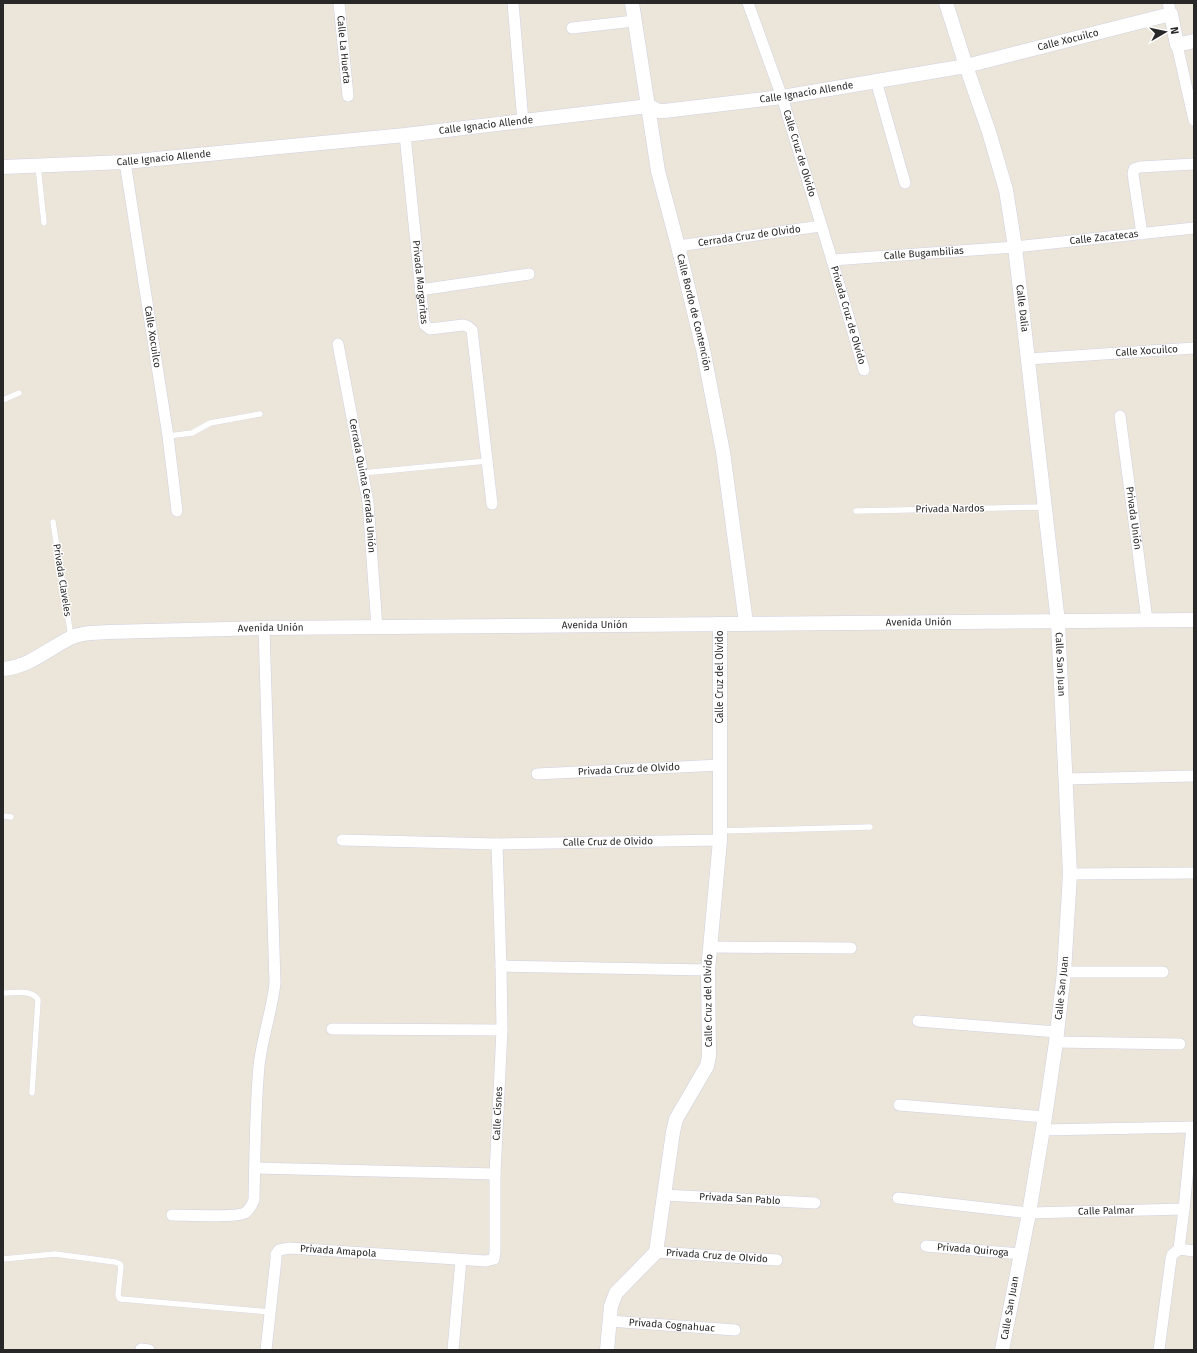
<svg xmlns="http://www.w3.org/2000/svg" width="1197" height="1353" viewBox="0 0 1197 1353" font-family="'Fira Sans',sans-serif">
  <rect width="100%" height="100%" fill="#ebe5da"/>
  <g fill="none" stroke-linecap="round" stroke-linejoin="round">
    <g stroke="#d0d1e1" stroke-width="6">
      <path id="service" d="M38,166L44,223
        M3,400L19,393
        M168,436L192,433L210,423L260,414
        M362,473L487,461
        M856,511L1044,507
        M53,522L71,637
        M3,816L11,817
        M720,831L870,827
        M3,993C13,993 33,989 38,1000L32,1093
        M3,1259L55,1254L115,1262L120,1264L121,1266L118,1295L119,1298L121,1299L270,1312"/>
    </g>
    <g stroke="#d0d1e1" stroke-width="12">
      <g id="minor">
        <path id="s1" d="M339,3L348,96"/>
        <path d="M513,3L523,122"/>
        <path id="s2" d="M748,3L782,97L832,260L864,370"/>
        <path d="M1168,3L1171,14"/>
        <path d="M572,28L634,21"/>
        <path d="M1177,45L1194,120"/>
        <path d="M876,81L905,183"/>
        <path id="s3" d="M405,135L424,322L425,325L430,329L463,325L467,326L472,330L492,504"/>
        <path id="s4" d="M125,162L168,436L177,511"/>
        <path d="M1142,234L1133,174L1134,169L1140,167L1194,164"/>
        <path id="s5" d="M678,246L821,226"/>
        <path id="s6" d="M832,260L1015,247L1194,228"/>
        <path d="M420,290L529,274"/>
        <path id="s7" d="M338,344L368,502L377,628"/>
        <path id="s8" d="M1028,359L1194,348"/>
        <path id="s9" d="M1120,416L1147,620"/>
        <path id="s10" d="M537,774L720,765"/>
        <path d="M1065,779L1194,776"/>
        <path id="s11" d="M342,840L497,844L720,840"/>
        <path d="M1070,874L1194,873"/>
        <path d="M710,947L851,948"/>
        <path d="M501,966L708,970"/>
        <path d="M1064,972H1163"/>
        <path d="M918,1021L1057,1032"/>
        <path d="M332,1029L502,1030"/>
        <path d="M1056,1042L1180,1044"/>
        <path d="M899,1105L1045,1117"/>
        <path d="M1043,1130L1192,1127L1184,1209L1179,1249L1172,1255L1171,1259L1159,1350"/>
        <path d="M255,1168L495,1174"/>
        <path id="s12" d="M664,1195L815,1203"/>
        <path id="s13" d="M898,1198L1029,1213L1184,1209"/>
        <path d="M172,1215C187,1215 234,1218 245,1213C249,1210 252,1205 254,1200C255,1156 255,1111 259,1066C262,1038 272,1011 275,983L264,628"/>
        <path id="s14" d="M926,1246L1020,1254"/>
        <path d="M1179,1249L1194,1251"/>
        <path id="s15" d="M656,1252L777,1260"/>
        <path id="s16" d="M609,1321L735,1330"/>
        <path d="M141,1349L149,1350"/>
        <path id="s17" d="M266,1350L276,1259V1254L279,1250L289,1248L486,1261L494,1259L495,1252V1174L502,1030L501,966L497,844"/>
        <path d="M453,1350L461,1260"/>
      </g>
    </g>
    <g stroke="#d0d1e1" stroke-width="15">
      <g id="tertiary">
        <path id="s18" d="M632,3L658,171L678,246L703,349L723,452L746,623"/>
        <path id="s19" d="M946,3L966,66L989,132L1006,190L1015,247L1058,622L1070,874L1064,972L1056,1042L1045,1117L1029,1213L1002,1350"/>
        <path id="s20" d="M3,167L125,162L405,135L649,106L659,111H664L782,97L966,66L1171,14L1177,45L1194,41"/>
        <path id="s21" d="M3,669C29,667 48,649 70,638C82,632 96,633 109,632L264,628L1194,620"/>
        <path id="s22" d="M607,1350L611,1306L616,1293L656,1252L673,1132L676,1119L707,1066L709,1056L708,970L720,840V624"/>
      </g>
    </g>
    <use href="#service" stroke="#fff" stroke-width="5.5"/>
    <use href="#minor" stroke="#fff" stroke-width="11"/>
    <use href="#tertiary" stroke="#fff" stroke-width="14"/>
  </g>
  <g text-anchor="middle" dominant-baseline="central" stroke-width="3" stroke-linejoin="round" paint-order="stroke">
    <g font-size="10" fill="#282828" stroke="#fff">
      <text stroke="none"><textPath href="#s20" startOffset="1076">Calle Xocuilco</textPath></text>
      <text stroke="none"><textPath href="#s1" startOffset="47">Calle La Huerta</textPath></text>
      <text stroke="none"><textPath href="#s20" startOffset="809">Calle Ignacio Allende</textPath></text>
      <text stroke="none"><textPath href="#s20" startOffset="485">Calle Ignacio Allende</textPath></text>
      <text stroke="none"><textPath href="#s2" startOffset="159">Calle Cruz de Olvido</textPath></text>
      <text stroke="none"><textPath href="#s20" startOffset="161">Calle Ignacio Allende</textPath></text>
      <text stroke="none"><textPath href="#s5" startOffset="72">Cerrada Cruz de Olvido</textPath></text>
      <text stroke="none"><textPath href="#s6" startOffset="273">Calle Zacatecas</textPath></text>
      <text stroke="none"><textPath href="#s6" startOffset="92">Calle Bugambilias</textPath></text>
      <text stroke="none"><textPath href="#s3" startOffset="148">Privada Margaritas</textPath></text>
      <text stroke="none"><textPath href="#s19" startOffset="316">Calle Dalia</textPath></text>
      <text stroke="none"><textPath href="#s18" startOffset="316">Calle Bordo de Contención</textPath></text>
      <text stroke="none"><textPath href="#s2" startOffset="328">Privada Cruz de Olvido</textPath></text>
      <text stroke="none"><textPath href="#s4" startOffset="177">Calle Xocuilco</textPath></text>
      <text stroke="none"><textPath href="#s8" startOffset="119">Calle Xocuilco</textPath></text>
      <text stroke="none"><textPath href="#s7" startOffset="144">Cerrada Quinta Cerrada Unión</textPath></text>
      <text transform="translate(950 509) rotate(-1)">Privada Nardos</text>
      <text stroke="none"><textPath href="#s9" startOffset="103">Privada Unión</textPath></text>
      <text transform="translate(62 580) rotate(81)">Privada Claveles</text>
      <text stroke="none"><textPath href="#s21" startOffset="924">Avenida Unión</textPath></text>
      <text stroke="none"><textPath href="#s21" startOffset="600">Avenida Unión</textPath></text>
      <text stroke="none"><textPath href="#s21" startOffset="276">Avenida Unión</textPath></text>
      <text stroke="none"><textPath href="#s19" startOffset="674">Calle San Juan</textPath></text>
      <text transform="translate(720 677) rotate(-90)">Calle Cruz del Olvido</text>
      <text stroke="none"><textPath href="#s10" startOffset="92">Privada Cruz de Olvido</textPath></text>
      <text stroke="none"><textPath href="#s11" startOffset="266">Calle Cruz de Olvido</textPath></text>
      <text transform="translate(1062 988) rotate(-84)">Calle San Juan</text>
      <text stroke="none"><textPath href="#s22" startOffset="377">Calle Cruz del Olvido</textPath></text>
      <text stroke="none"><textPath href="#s17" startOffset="463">Calle Cisnes</textPath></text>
      <text stroke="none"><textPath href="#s12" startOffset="76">Privada San Pablo</textPath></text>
      <text stroke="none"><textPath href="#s13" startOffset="209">Calle Palmar</textPath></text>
      <text stroke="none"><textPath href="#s14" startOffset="47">Privada Quiroga</textPath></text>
      <text stroke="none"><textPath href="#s17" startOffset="161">Privada Amapola</textPath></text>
      <text stroke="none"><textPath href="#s15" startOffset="61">Privada Cruz de Olvido</textPath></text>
      <text transform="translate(1010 1308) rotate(-80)">Calle San Juan</text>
      <text stroke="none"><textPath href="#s16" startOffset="63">Privada Cognahuac</textPath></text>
    </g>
  </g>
  <rect width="1197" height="1353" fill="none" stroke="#282828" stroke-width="8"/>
  <g transform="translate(1165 32) rotate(81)" stroke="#ffffff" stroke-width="3" paint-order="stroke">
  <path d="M0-3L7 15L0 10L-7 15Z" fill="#282828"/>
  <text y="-6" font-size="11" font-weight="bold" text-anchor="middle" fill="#282828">N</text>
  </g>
</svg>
